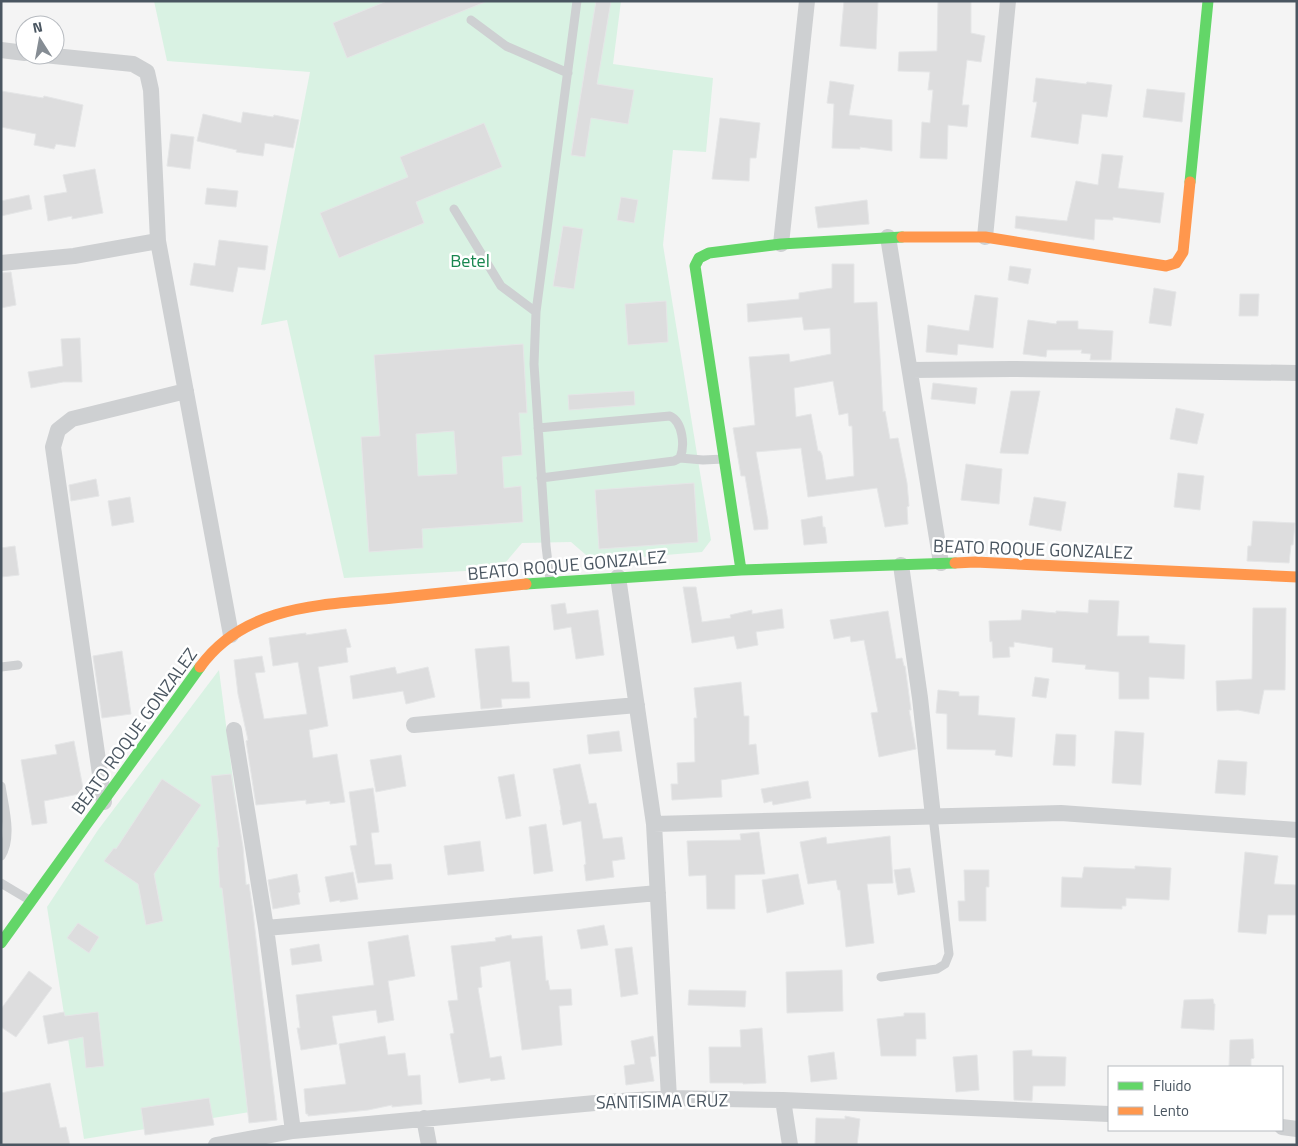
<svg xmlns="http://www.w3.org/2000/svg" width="1298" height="1146" viewBox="0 0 1298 1146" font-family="'Titillium Web',sans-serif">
  <rect width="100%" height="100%" fill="#f4f4f4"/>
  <path fill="#d9f2e3" d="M154,1H621L613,64L713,78L706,152L673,150L663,245L711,540L702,552L593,561L571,542L522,543L500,569L344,578L287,320L261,325L310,72L167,61Z
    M219,670L275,1108L84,1139L47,907L98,830Z"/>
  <path fill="#ddddde" stroke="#e5e6e7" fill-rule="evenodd" d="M387,1H484L485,2L347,58L333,23Z
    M596,1H611L597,84L634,90L628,124L591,118L585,157L571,155Z
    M844,1H878L876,49L840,46Z
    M938,1H971V33L985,36L981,62L967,60L962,105H969L967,127L948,125L947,159L920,158L922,122L930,123L933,90H928L930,72L898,71L899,52L937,51Z
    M1036,78L1086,84L1087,82L1112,85L1107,117L1082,114L1078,144L1031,137L1037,102H1033Z
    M830,81L854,85L849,115L892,120V151L860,147V149L832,148L834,104L827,103Z
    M1147,89L1185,93L1182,122L1143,117Z
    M1,91L43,98L44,96L83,105L75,147L56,144L54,149L34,145L36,134L1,127Z
    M243,112L273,117L274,115L299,120L293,148L265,143L263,156L236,152L237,150L197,141L203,114L241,123Z
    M720,118L760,123L756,158H750L749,181L712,179Z
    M484,123L502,167L416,202L424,223L339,258L320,213L408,177L400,157Z
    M171,134L194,137L190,169L167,166Z
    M1102,154L1123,156L1118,188L1164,193L1160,223L1113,217V220L1095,219L1094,240L1015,228L1016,216L1067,221L1076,181L1098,185Z
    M95,169L103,213L72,219V216L48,221L44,196L67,192L63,175Z
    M207,188L238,191L236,207L205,204Z
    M29,195L32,209L1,216V201Z
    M621,197L638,200L634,223L617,220Z
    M867,200L869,224L818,228L815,207Z
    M563,226L583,229L574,289L553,286Z
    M219,240L268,246L265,270L238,267L233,292L190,285L194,263L215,266Z
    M832,264H854V303L877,302L883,412L885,411L890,439L898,438L907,483L909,506L907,507L908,524L885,527L877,488L808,497L801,448L756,452L768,521V529L754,530L745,476H741L733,428L755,425L749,357L789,354L790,362L831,354L830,328L804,330L802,317L748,322L747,304L799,299V293L832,288ZM833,381L839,415L848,413L849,426H852L854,476L826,480L822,455L820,451H818L811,414L796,417L794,388Z
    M1010,266L1031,269L1028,284L1008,280Z
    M11,272L16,305L1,308V273Z
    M1154,288L1176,292L1171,326L1149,323Z
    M1240,294H1259L1258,316H1239Z
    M975,295L998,298L993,348L958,344L957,355L926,352L928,325L969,331Z
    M666,301L668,342L628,345L625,304Z
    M1028,320L1056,324L1057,321H1078V329L1113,331L1111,360H1090L1091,354L1081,353L1082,350H1047L1046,357L1023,354Z
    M80,338L82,382H63L31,388L28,372L63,366L61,339Z
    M523,344L527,413H519L522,455L502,457L504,488L521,486L523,522L422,529L423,548L369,552L361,437L380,436L374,355ZM454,431L457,474L418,476L416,434Z
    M933,383L977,388L975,404L931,399Z
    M634,391L635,405L569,410L568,395Z
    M1011,391H1040L1028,454L1000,453Z
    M1176,408L1204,414L1197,444L1170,439Z
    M966,464L1002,469L999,504L961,500Z
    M1178,473L1204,476L1200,510L1174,507Z
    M96,479L99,496L71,501L69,485Z
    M694,483L698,542L599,549L595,490Z
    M130,497L134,522L112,526L108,501Z
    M1034,497L1066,502L1061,531L1029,525Z
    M822,516L823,527H825L827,543L804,545L801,520Z
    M1253,521L1295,523L1293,545H1291L1289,563L1247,561L1248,546H1251Z
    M15,546L19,575L1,577V548Z
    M683,587H696L702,622L731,618L730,615L752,610V614L782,609L784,628L756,632L758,645L737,649L734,636L692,643Z
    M1089,600L1119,601L1117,636H1149V643L1185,645L1184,679L1149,677V699H1119V672L1085,669L1086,665L1052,662L1053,648L1014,642V647H1009L1010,657L993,658L992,641L990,642L989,621L1021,620L1022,610L1056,613V611L1088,613Z
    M565,603L567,614L598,610L604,655L576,659L571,627L554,630L551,605Z
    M1253,608H1286L1285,690H1264L1259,714L1238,710L1217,711L1216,681L1252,679Z
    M888,611L896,659L902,658L904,666H905L911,710H909L916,749L879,757L871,713L878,712L864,640L851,642L850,636L834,639L830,620Z
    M346,629L351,647L346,648L348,662L318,667L328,726L309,730L313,758L337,754L345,802L330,804V801L306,804V800L256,805L246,741L248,740L238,694L234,660L262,656L265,672L255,673L264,719L307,714L298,662L273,666L269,638L306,633V635Z
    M509,646L512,682H529L530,698L501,699L502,707L481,709L475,649Z
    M122,651L131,714L102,718L93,656Z
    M395,667L397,674L428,667L435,697L406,704L403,691L353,699L350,676Z
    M1035,677L1049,679L1046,698L1032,696Z
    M741,682L744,716H749V745L756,744L759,774L721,780L722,797L672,800L671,784H678L677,763L695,762L694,718H697L694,688Z
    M938,690L959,692V696H979L978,715L1015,718L1012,757L995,755L996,750L947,749V714L936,713Z
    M619,731L622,751L589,754L587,735Z
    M1115,731L1144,733L1141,785L1112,783Z
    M1056,734L1076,735L1075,766L1053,765Z
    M74,741L84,793L44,801L47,823L32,825L21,760L57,754L55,745Z
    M401,755L406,786L376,792L370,760Z
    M1218,760L1247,762L1245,795L1215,793Z
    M580,764L589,804L596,803L603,839L622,837L625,859L612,861L614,877L586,881L584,865L586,864L581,821L563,825L560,810H561L553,769Z
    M231,774L243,847L246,885L249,884L253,912L277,1120L249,1123L222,888H220L217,847H219L211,776Z
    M514,774L521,816L506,819L498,777Z
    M162,779L201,805L154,874L163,921L146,925L138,884L104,861L114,848L116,849Z
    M808,781L811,798L773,805L772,801L764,803L761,789Z
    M373,788L379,832L371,833L375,865L391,864L393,879L358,883L350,846L357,845L349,792Z
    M546,824L553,871L534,874L529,827Z
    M759,832L765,874L735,875V909H707L706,875L689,876L687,841L741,840L740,834Z
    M890,836L893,883L867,884L874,943L846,947L840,890H838L836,880L808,884L800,842L826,837L827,844Z
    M480,841L484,871L448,875L444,846Z
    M1245,852L1278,856L1274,884L1297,885V915H1268L1266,934L1238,932Z
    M1135,866L1171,868L1169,900L1126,898V906H1122V909L1061,907L1062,877L1082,878L1084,867L1135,869Z
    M910,868L915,892L898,895L894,870Z
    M964,870H989V887H986V921H959L958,901H965Z
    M353,872L358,899L340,902V900L330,902L325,877Z
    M297,874L300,892L298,893L300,904L273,909L268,880Z
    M798,874L804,904L767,913L762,880Z
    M78,923L99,937L89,953L67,938Z
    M604,925L608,945L581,949L577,930Z
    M408,935L415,976L388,981L394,1020L378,1023L376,1010L332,1016L337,1044L301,1050L297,1028H300L296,995L374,985L368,942Z
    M511,935L512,939L542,936L546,981L548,980L550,990L571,989L572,1005L559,1006L562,1045L522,1050L510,961L480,967L482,987L478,988L490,1058L501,1056L505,1079L491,1081L490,1078L459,1083L450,1034L454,1033L448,1001L458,1000L451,946L496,941L495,938Z
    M319,944L322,961L292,965L290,949Z
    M632,947L638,994L621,997L615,949Z
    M842,970L843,1011L787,1013L786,972Z
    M29,971L52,988L16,1037L1,1027V1009Z
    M689,990L746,991L745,1007L688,1005Z
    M1213,999L1214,1004H1215L1214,1030L1181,1028L1184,1000Z
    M64,1012L65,1016L98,1012L104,1066L86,1068L83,1037L48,1044L43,1016Z
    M904,1013H925L926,1039H916V1056H881L877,1019L904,1016Z
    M762,1028L766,1083L743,1084V1083H710L709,1047H741L740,1030Z
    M385,1036L388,1055L405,1053L408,1076L420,1075L422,1104L392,1107V1105L368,1110L308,1116V1114H306L304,1089L346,1084L339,1044Z
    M653,1036L656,1056L650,1057L654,1081L626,1085L624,1066L635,1064L631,1041Z
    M1253,1039L1254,1058L1251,1059V1067H1229L1230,1040Z
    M1032,1050V1056L1066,1057L1065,1086H1033L1032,1101L1014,1100L1013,1051Z
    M834,1052L837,1079L811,1082L808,1056Z
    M977,1055L979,1090L956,1092L953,1057Z
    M50,1083L60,1128L66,1127L70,1145H1V1093Z
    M209,1098L214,1125L145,1135L141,1108Z
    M845,1116L860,1119L857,1145H815L816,1118L845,1119Z"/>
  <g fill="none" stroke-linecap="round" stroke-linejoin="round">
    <path stroke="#ced0d2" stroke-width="9" d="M471,20L506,46L568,73
      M454,209L501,286L536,312
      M538,428L670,416C683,422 685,446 680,458L674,461L541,478
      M680,458L703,460L724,459
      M550,580L546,546L534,364L536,312L577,1
      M1,667L18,665
      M1,786C4,807 13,837 1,856
      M1,883L31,901
      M881,977L937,969L945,964L949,954L933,816"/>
    <path stroke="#ced0d2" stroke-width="16" d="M1,50L25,53
      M44,55L133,64L147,72L151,90L158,241L231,635
      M888,237L941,563
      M985,237L1008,1
      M781,244L807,1
      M1,263L74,256L158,241
      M911,370L1012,369L1297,373
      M901,565L920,698L933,816
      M618,577L654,824L669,1098
      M414,725L637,705
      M234,730L266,928L293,1131
      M104,802L53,447L58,430L72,419L186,391
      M654,824L1061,813L1297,830
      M266,928L658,893
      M783,1100L790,1145
      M424,1118L429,1145
      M1282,1127L1297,1129
      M216,1145L293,1131L606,1102L669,1098L783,1100L1109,1114"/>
    <path stroke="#63d668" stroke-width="11" d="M1190,182L1208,1
      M741,570L695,266L699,258L709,253L781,244L902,237
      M526,584L741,570L955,563
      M1,943L200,667"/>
    <path stroke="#ff974d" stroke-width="11" d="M902,237H985L1166,266L1176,263L1183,252L1190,182
      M955,563L975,562L1297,577
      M200,667C245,604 324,605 393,598C438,593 482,589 526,584"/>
  </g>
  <g text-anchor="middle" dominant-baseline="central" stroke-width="5" stroke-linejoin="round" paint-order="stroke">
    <g font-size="18" fill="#17864f" stroke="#fff">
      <text x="470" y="260">Betel</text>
    </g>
    <g font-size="18" fill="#4a5661" stroke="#fff">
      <text transform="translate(1033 549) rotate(2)">BEATO ROQUE GONZALEZ</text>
      <text transform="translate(567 565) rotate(-5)">BEATO ROQUE GONZALEZ</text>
      <text transform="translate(134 731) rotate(-54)">BEATO ROQUE GONZALEZ</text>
      <text transform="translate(662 1101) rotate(-1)">SANTISIMA CRUZ</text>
    </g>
  </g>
  <rect width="1298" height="1146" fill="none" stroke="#4a5661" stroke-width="5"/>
  <rect x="1108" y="1066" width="175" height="65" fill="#ffffff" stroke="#b7bbc0"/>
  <rect x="1118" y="1082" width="25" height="8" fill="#63d668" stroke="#b7bbc0"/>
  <text x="1153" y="1091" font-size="15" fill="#4a5661">Fluido</text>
  <rect x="1118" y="1107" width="25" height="8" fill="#ff974d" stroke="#b7bbc0"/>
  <text x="1153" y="1116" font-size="15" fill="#4a5661">Lento</text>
  <g transform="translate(40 40) rotate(349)"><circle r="24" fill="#ffffff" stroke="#b7bbc0"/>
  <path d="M0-4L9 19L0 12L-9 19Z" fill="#868d94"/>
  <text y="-8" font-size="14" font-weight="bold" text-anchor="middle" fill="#4a5661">N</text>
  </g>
</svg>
